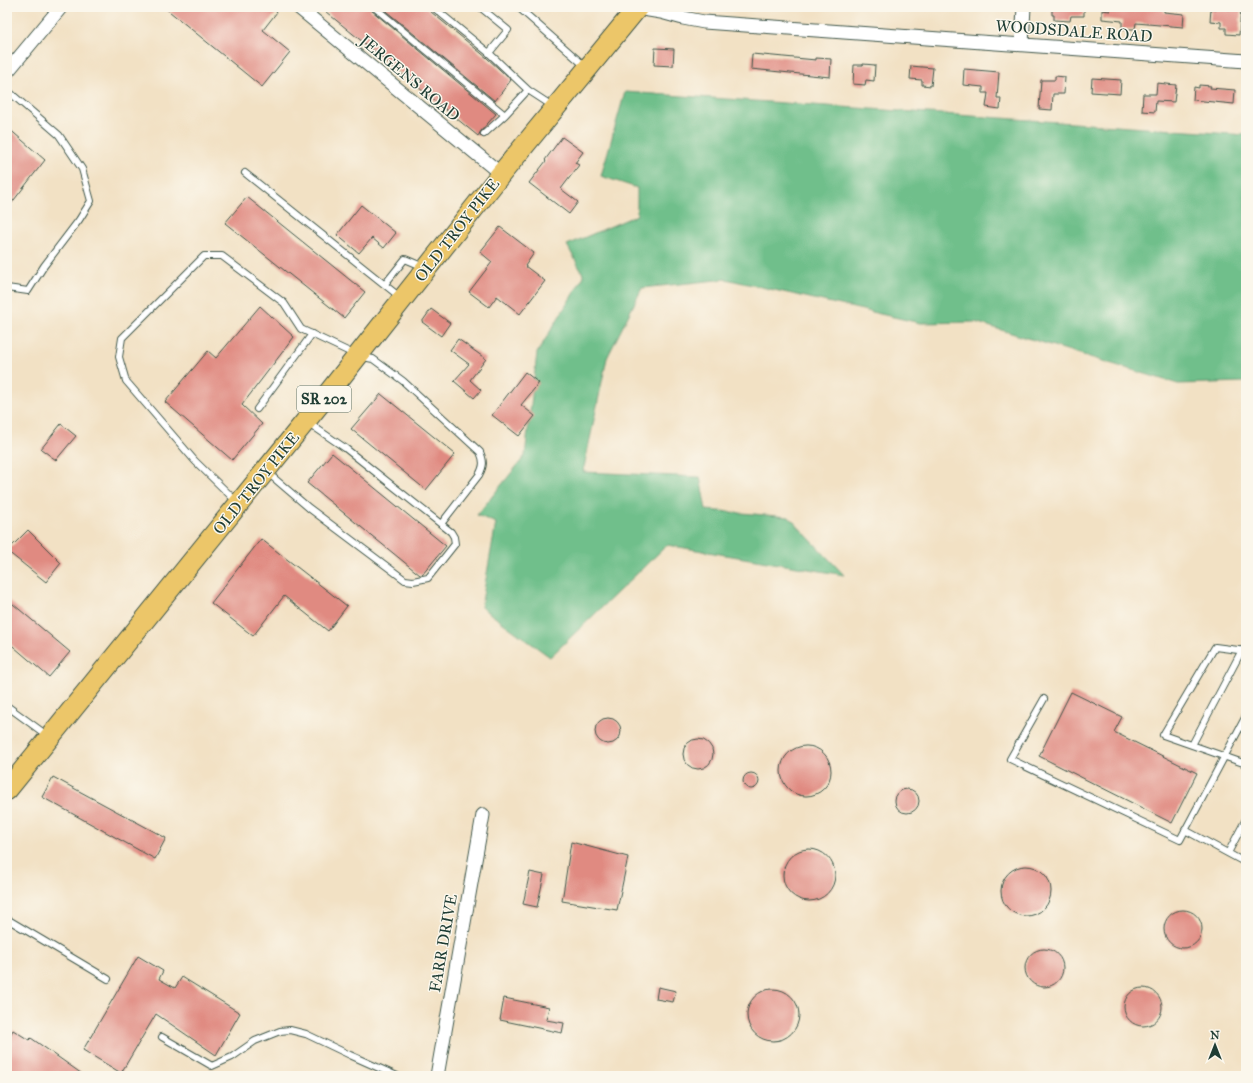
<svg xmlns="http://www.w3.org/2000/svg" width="1253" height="1083" viewBox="0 0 1253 1083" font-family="'IM FELL Great Primer',serif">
  <rect width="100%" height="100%" fill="#fbf7ec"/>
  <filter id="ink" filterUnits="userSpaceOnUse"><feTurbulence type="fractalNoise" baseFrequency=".025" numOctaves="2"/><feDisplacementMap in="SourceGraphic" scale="8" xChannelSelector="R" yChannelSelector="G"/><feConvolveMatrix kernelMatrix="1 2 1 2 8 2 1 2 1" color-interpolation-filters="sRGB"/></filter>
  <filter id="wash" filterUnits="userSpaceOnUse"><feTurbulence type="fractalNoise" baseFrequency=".012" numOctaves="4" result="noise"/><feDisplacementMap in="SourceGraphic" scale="16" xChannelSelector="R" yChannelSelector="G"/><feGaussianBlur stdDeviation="0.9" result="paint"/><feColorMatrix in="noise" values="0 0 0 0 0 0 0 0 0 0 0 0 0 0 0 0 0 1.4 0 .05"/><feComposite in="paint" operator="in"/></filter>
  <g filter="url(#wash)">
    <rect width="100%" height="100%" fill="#f2e1c4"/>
    <path fill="#6fbf8b" stroke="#477e60" d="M625,92L1246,135V382L1178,384L975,322L920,323L726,279L642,288L607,358L583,472L700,477L706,510L789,517L844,575L667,545L550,657L481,607L496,523L477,515L525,456L537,353L584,276L567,245L637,215V188L601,176Z"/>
    <g id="blocks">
      <path fill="#e08a81" d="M164,7H270L277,12L263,30L290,52L262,87Z
        M320,7H370L371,10L496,114L481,131L478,136Z
        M381,7H425L487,58L511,80L495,101Z
        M1052,7H1084V16H1071L1070,21L1054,20V15H1052Z
        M1110,7L1150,9V7H1164V12L1184,14L1183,27L1136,23L1135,29H1122V21L1102,19V10L1110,11Z
        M1211,9L1241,10L1239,35L1226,34V28H1221V22L1210,21Z
        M655,48L674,49L673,66L654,65Z
        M752,54L816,60V58L831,59L830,77L751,69Z
        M863,64L875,65L874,81L866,80L865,85L853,84L854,65H863Z
        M911,66L933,68L931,86L922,85V80L910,79Z
        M964,69L999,72L997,98H1001L1000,109L986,107L988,93H983V87L963,85Z
        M1055,76L1065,77L1064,94H1053L1052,110L1039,109L1041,80H1055Z
        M1092,78L1121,80L1120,94L1091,92Z
        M1157,83L1176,85L1174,102L1156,101L1155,112L1142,111L1143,94H1156Z
        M1199,85L1211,86L1210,88L1235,90L1234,104L1193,100L1194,87L1199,88Z
        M7,127L45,160L7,209Z
        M562,137L583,152L575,163L579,165L561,189L578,202L569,214L529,183L546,161L545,160Z
        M247,197L365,292L344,318L225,223Z
        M361,205L396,233L384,248L372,238L359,253L337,235Z
        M500,227L534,253L525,266L545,281L520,314L497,296L489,307L469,292L492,262L480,252Z
        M260,306L294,337L242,405L262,424L232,460L165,402L208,351L216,358Z
        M431,309L450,323L441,336L422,322Z
        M458,339L486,359L470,380L481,390L474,398L454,381L469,364L450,350Z
        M525,372L539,383L521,405L535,416L519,436L492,415Z
        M381,394L455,454L426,490L351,429Z
        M61,424L76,436L56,460L41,449Z
        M332,453L446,546L422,575H420L307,483Z
        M28,530L61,563L46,582L7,551Z
        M261,539L347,606L328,631L284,596L253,636L211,603Z
        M7,599L70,652L49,677L7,641Z
        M1071,692L1122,717L1114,732L1197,773L1172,823L1039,756Z
        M595 731a13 13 0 1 1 26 0a13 13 0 1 1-26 0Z
        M683 754a15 15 0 1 1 30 0a15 15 0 1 1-30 0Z
        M781 771a25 25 0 1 1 50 0a25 25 0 1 1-50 0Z
        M743 781a8 8 0 1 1 16 0a8 8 0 1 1-16 0Z
        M53,777L166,838L155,859L42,797Z
        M895 801a12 12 0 1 1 24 0a12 12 0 1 1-24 0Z
        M571,842L628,857L617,910L562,901Z
        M783 875a26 26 0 1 1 52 0a26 26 0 1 1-52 0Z
        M1001 891a25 25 0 1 1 50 0a25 25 0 1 1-50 0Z
        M530,872L544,875L537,907L523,904Z
        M1164 929a19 19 0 1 1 38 0a19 19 0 1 1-38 0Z
        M1025 968a19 19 0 1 1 38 0a19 19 0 1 1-38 0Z
        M138,956L163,971L159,979L175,988L182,977L240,1013L216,1055L156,1014L121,1073L83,1050Z
        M658,987L676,991L673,1002L656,999Z
        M1124 1007a19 19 0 1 1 38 0a19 19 0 1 1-38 0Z
        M747 1015a26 26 0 1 1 52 0a26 26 0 1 1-52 0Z
        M504,998L549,1007L546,1020L564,1023L562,1033L500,1020Z
        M13,1030L29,1040L31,1038L85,1076H7V1040Z"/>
    </g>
  </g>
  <g filter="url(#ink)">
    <use href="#blocks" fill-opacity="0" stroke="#3f564a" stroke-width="1"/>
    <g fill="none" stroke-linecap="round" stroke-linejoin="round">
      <g stroke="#3f564a" stroke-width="8">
        <path id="lane" d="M374,7L505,115L528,90L554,107
          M433,7L489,53L508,30L480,7
          M518,7L586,67
          M489,53L528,90
          M7,90L59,135L82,169L91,201L79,220L44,266L28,291L7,288
          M484,134L505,115
          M245,173L400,297
          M385,284L405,259L424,267
          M257,409L312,334
          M268,473L309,508L405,580L413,581L428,578L455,544L454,537L451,532L345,448L307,422
          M236,501L195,461L126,381L119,357L122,338L204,256H222L284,303L301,329L358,356L373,359L403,381L480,452C484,461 484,466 479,475L441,524
          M1246,651L1215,647L1163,735L1246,764
          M1044,699L1010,759L1180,840L1246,716
          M7,706L48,736
          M1192,745L1242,650
          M1185,830L1246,863
          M1228,853L1246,819
          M7,919L108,979
          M162,1037L212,1066L232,1057L255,1041L280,1031L290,1030L306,1034L350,1055L397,1076"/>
      </g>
      <g stroke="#3f564a" stroke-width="15">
        <path id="street" d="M298,7L501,174
          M631,7L661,12L683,18L704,22L1246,61
          M1022,44L1024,7
          M7,72L61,7
          M437,1076L483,815"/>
      </g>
      <g stroke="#3f564a" stroke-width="22">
        <path id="primary" d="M7,790L326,396L501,174L638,7"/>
      </g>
      <use href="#lane" stroke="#fff" stroke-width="6"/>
      <use href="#street" stroke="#fff" stroke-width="13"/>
      <use href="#primary" stroke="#ecc669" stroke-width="20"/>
    </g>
  </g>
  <g text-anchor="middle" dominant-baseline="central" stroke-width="3" stroke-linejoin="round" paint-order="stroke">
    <rect fill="#fbf7ec" stroke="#61756b" stroke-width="1" x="297" y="386" width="54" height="26" rx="3"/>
    <g font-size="15" font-weight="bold" fill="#1f3d34">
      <text x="324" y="399">SR 202</text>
    </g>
    <g font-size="16" fill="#1f3d34" stroke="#fbf7ec">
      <text transform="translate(1074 31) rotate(4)">WOODSDALE ROAD</text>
      <text transform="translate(410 78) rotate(40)">JERGENS ROAD</text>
      <text transform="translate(457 230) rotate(-52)">OLD TROY PIKE</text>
      <text transform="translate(256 483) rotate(-51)">OLD TROY PIKE</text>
      <text transform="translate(443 943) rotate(-80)">FARR DRIVE</text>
    </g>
  </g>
  <rect width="1253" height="1083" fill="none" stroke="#fbf7ec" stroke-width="24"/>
  <g transform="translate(1215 1045)" stroke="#fbf7ec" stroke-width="3" paint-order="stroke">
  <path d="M0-3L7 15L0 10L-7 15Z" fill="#1f3d34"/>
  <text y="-6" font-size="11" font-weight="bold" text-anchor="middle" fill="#1f3d34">N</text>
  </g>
</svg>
